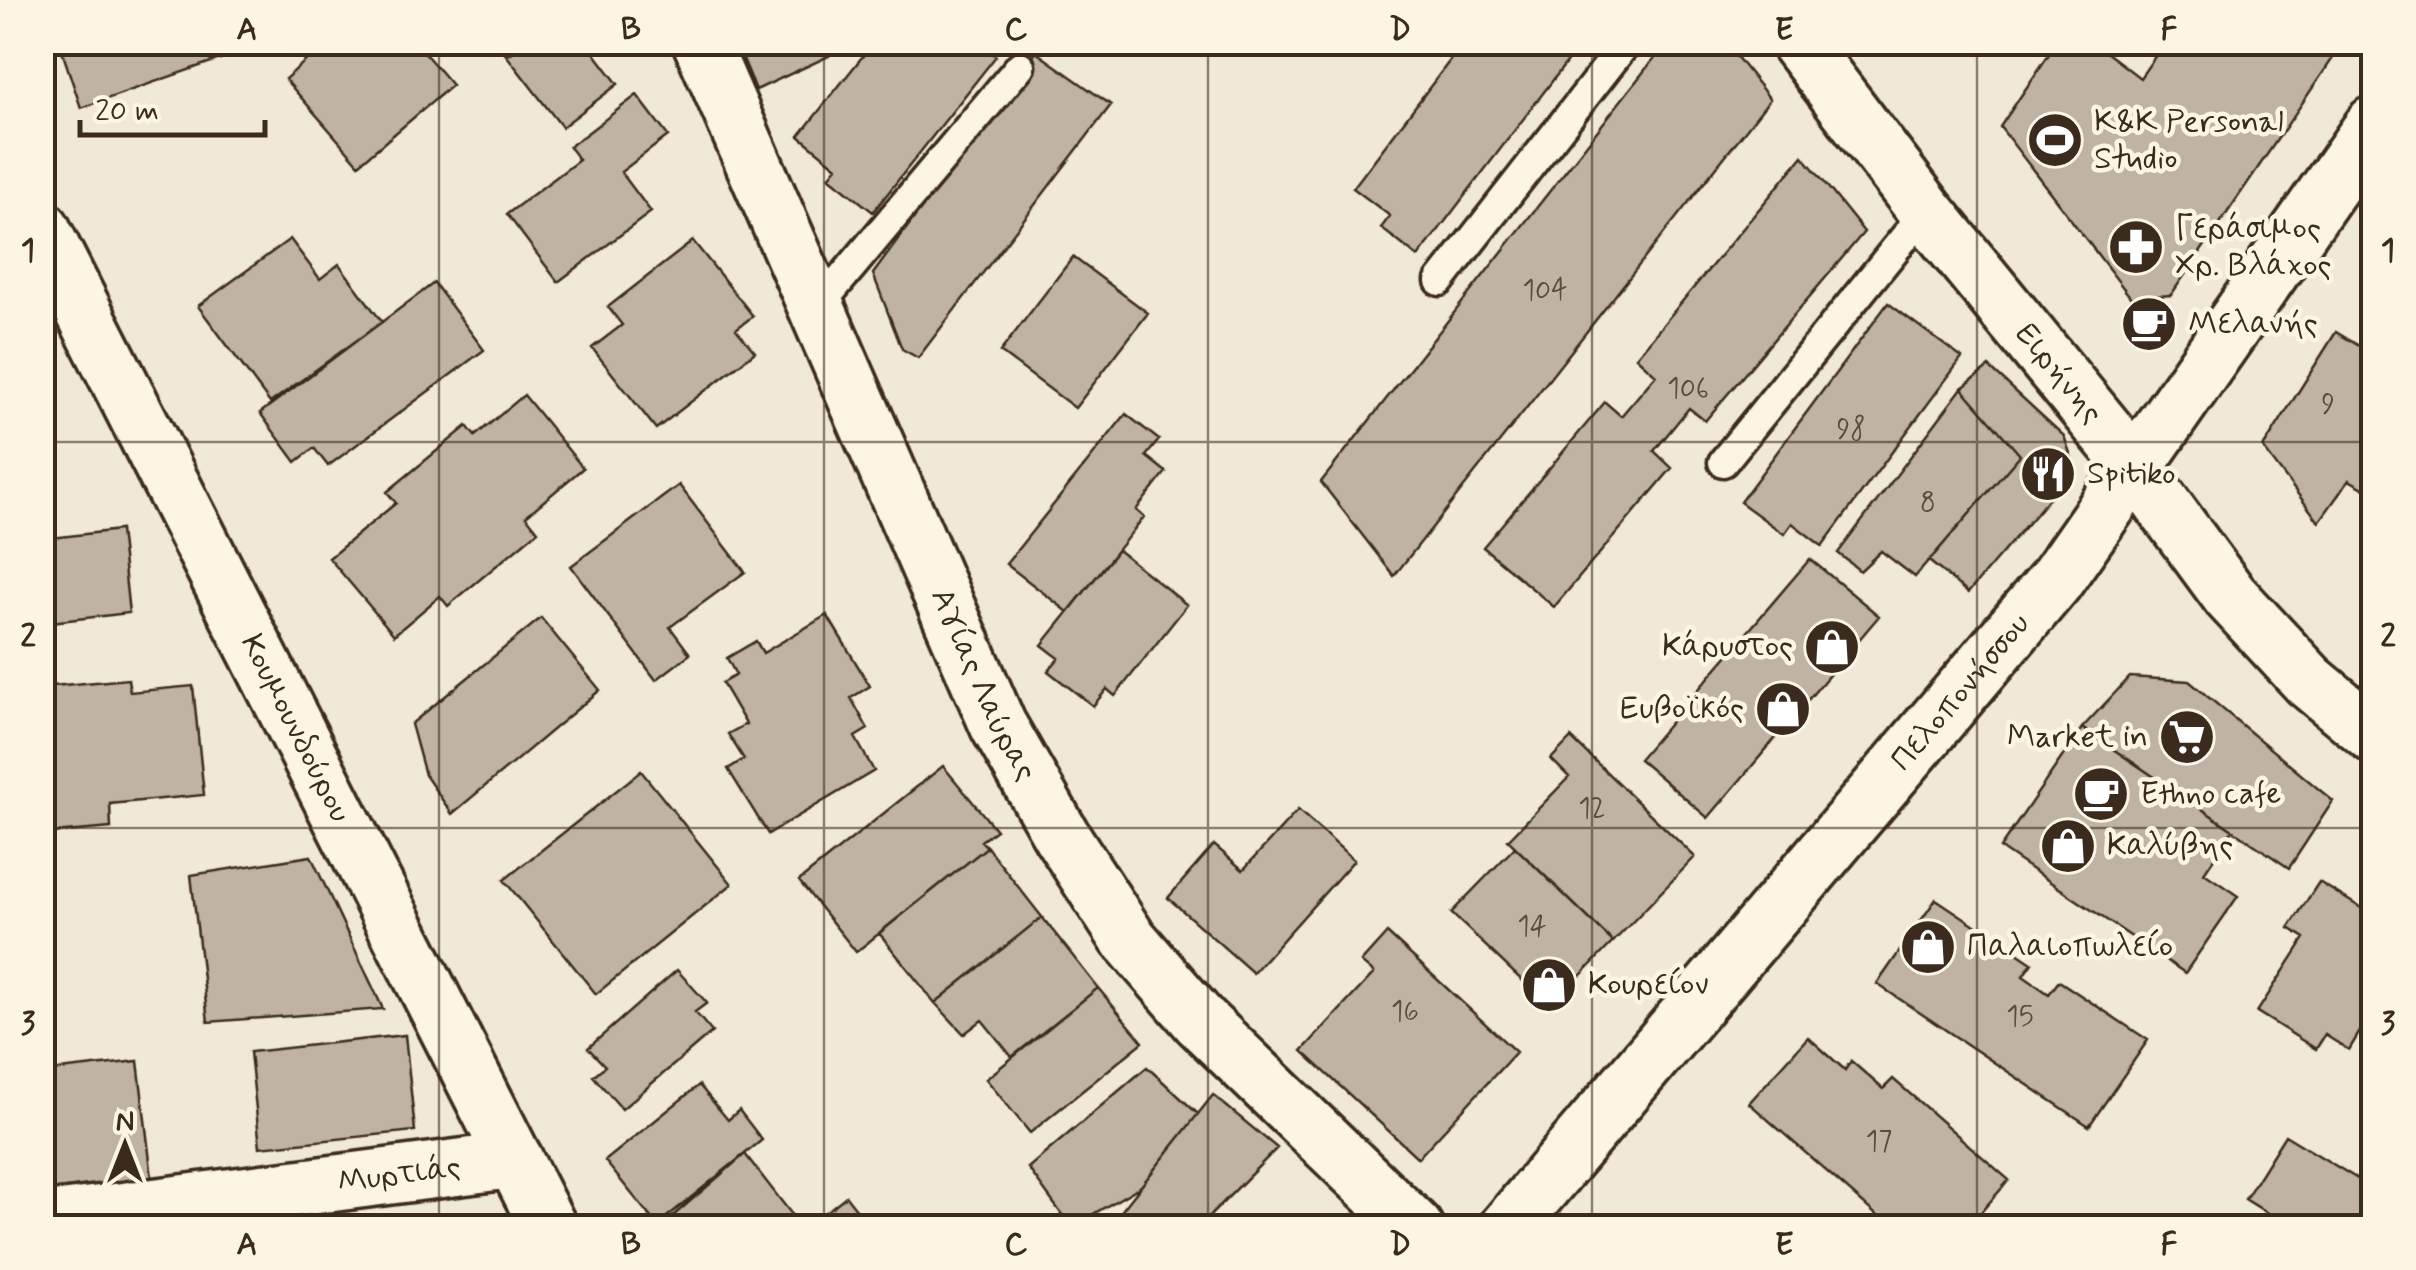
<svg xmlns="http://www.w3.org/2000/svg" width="2416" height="1270" viewBox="0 0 2416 1270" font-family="Mynerve,sans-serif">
  <rect width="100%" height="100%" fill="#f0e9d9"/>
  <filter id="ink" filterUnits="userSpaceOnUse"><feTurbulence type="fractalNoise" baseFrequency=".01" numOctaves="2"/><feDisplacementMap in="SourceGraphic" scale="20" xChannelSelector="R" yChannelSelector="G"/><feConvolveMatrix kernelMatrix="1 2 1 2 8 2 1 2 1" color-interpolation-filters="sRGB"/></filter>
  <g filter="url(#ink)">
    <path fill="#beb3a4" stroke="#3b2a1e" stroke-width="2.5" d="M59,42H233L237,53L81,108Z
      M327,42H415L452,85L359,164L285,79Z
      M482,42H526L507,56L498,45L489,51Z
      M526,42H586L618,84L562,127L507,56Z
      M736,42H842L829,56L756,90Z
      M874,42H978L996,56L873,212L829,177L837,167L799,136Z
      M1464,42H1582L1418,257L1381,228L1390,216L1353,188Z
      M1667,42H1725L1770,99L1394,576L1321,482Z
      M2057,42H2093L2140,78L2165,42H2344L2171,295L2131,298L2000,127Z
      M1036,52L1111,105L918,358L902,349L873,274Z
      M637,95L668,136L621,172L651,212L558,282L507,214L579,160L569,147Z
      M1803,156L1864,232L1705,421L1689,408L1654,451L1672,468L1554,607L1483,547L1605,402L1621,416L1656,375L1636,357Z
      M290,239L320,279L339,264L382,322L270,403L198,306Z
      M693,241L753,316L736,329L755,352L656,429L592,348L622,325L608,307Z
      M1073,257L1148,313L1075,408L1000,352Z
      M434,283L484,350L328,466L314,448L296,462L260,413Z
      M1888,303L1962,358L1822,546L1792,523L1784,534L1740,502Z
      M2336,332L2374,355V494L2349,480L2319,522L2263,448Z
      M1989,367L2064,436L2072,459L2063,482L1968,593L1929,561L2020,455L1962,388Z
      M1962,388L2020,455L1915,577L1881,551L1860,571L1838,553Z
      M524,395L583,468L526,516L538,531L448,606L440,596L394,635L329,558L396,503L387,492L467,426L475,436Z
      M1126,414L1159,440L1146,456L1166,472L1136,510L1144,517L1068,612L1006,564Z
      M679,485L745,572L670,627L690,654L656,680L571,566Z
      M120,530L129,613L42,623V539Z
      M1118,550L1187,605L1115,696L1107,689L1093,706L1048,671L1059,658L1042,645Z
      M1810,559L1879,616L1708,818L1639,759Z
      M827,615L870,686L851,698L868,729L855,737L874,771L768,834L728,769L744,759L728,734L746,724L722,683L736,675L727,658L756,641L763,653Z
      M541,618L600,690L452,814L425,775L411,724Z
      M2130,677L2189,681L2333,801L2289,868L2082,728Z
      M128,679L130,692L193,686L204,795L110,804L111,828L42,834V687Z
      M2082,728L2233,830L2204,873L2238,896L2185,973L2000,848Z
      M1571,738L1695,857L1613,942L1508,840L1569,777L1551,759Z
      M943,766L996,830L981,841L987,847L856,952L799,881Z
      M641,771L732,884L596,994L504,880Z
      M1298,810L1354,860L1253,973L1168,898L1214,845L1243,870Z
      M987,847L1042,917L935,1003L879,933Z
      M1515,847L1613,942L1550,1007L1451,913Z
      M311,856L383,1009L208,1022L191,875Z
      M2319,882L2374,916V1022L2368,1018L2349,1050L2325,1035L2316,1049L2257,1012L2305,938L2289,928Z
      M1936,899L2032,963L2023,976L2049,994L2059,981L2148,1040L2089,1126L1877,984Z
      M1042,917L1098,988L1012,1057L982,1020L964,1034L935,1003Z
      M1387,933L1516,1052L1418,1158L1302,1051L1374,973L1361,962Z
      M677,970L707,1003L695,1012L712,1032L622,1109L593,1076L605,1066L588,1048Z
      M1098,988L1143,1042L1030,1133L986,1079Z
      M405,1035L415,1131L260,1147L250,1052Z
      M1808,1037L1845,1070L1851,1061L1883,1089L1893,1079L2009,1180L1967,1228H1891L1749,1103Z
      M138,1061L152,1178L42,1191V1072Z
      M1147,1067L1198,1114L1141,1186L1071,1227L1028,1168Z
      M699,1085L728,1120L739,1110L762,1140L657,1225L605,1161Z
      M1213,1095L1277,1148L1198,1228H1108Z
      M2285,1135L2374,1189V1228H2265L2272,1216L2245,1199Z
      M745,1154L793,1216L779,1228H659Z
      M846,1196L871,1228H806Z"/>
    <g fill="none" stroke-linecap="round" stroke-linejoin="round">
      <g stroke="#3b2a1e" stroke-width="35">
        <path id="lane" d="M1440,281L1627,42
          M817,308L1020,66
          M1723,462L1926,211"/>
      </g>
      <g stroke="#3b2a1e" stroke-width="62">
        <g id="street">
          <path id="s1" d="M42,1221L515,1160"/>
        </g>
      </g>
      <g stroke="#3b2a1e" stroke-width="62">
        <g id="secondary">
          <path id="s2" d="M701,42L998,725L1061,835L1127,937L1200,1021L1415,1228"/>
          <path id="s3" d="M1798,42L1926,211L2136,468L2230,596L2309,681L2374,735"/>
          <path id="s4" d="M42,229L549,1228"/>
          <path id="s5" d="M1507,1228L2055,581L2374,124"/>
        </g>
      </g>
      <use href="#lane" stroke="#fcf5e5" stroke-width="28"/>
      <use href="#street" stroke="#fcf5e5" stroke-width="55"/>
      <use href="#secondary" stroke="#fcf5e5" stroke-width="55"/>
    </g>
  </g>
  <path fill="none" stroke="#3b2a1e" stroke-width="2.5" stroke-opacity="0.55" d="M439,42V1228M824,42V1228M1208,42V1228M1592,42V1228M1977,42V1228M42,442H2374M42,828H2374"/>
  <defs>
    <g id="stadium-disc" transform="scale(2.875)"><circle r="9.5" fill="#3b2a1e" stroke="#fcf5e5"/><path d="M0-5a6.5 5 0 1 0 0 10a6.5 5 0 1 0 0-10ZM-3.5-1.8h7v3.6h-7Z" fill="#fff"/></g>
    <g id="pharmacy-disc" transform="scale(2.875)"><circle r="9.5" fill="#3b2a1e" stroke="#fcf5e5"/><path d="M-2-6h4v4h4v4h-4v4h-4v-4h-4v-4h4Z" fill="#fff"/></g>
    <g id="cafe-disc" transform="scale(2.875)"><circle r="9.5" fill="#3b2a1e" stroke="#fcf5e5"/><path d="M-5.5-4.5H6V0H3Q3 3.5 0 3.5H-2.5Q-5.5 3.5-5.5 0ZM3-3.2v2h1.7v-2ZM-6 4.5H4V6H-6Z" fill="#fff"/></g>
    <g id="restaurant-disc" transform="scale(2.875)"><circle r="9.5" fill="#3b2a1e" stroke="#fcf5e5"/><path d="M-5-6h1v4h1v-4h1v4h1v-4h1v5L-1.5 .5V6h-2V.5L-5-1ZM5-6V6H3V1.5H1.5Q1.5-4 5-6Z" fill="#fff"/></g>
    <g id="shop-disc" transform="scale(2.875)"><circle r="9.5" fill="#3b2a1e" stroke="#fcf5e5"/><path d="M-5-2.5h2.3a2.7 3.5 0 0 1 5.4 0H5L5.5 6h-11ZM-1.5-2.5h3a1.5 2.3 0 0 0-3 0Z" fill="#fff"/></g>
    <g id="supermarket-disc" transform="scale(2.875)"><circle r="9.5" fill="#3b2a1e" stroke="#fcf5e5"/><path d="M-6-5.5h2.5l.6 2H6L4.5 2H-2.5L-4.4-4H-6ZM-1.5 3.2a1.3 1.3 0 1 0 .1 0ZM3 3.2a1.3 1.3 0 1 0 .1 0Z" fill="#fff"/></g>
  </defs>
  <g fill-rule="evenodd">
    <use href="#stadium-disc" x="2055" y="140"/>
    <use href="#pharmacy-disc" x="2136" y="247"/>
    <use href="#cafe-disc" x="2149" y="324"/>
    <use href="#restaurant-disc" x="2048" y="474"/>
    <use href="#shop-disc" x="1832" y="647"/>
    <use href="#shop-disc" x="1783" y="709"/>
    <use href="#supermarket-disc" x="2187" y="737"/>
    <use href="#cafe-disc" x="2101" y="794"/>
    <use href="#shop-disc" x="2068" y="846"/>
    <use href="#shop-disc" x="1928" y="947"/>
    <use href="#shop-disc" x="1549" y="985"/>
  </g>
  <g text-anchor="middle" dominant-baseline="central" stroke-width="9" stroke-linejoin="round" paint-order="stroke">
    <g font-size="28" fill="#5c4c40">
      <text x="1545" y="291">104</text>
      <text x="1688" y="389">106</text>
      <text x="2328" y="405">9</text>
      <text x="1851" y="430">98</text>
      <text x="1928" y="503">8</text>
      <text x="1592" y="809">12</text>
      <text x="1532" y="927">14</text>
      <text x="1405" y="1012">16</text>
      <text x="2020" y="1017">15</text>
      <text x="1879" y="1142">17</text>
    </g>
    <g font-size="32" fill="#3b2a1e" stroke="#fcf5e5" text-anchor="start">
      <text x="2094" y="122">K&amp;K Personal<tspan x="2094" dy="37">Studio</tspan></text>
      <text x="2175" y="229">Γεράσιμος<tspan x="2175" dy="37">Χρ. Βλάχος</tspan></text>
      <text x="2188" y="324">Μελανής</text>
      <text x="2087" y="474">Spitiko</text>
      <text x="1793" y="647" text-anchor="end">Κάρυστος</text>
      <text x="1744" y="709" text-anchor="end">Ευβοϊκός</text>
      <text x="2148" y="737" text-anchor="end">Market in</text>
      <text x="2140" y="794">Ethno cafe</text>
      <text x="2107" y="846">Καλύβης</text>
      <text x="1967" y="947">Παλαιοπωλείο</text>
      <text x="1588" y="985">Κουρείον</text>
    </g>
    <g font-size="32" fill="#3b2a1e" stroke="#fcf5e5">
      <text stroke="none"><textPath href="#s3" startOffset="422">Ειρήνης</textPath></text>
      <text stroke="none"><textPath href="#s2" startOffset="702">Αγίας Λαύρας</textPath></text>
      <text stroke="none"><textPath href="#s5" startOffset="702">Πελοπονήσσου</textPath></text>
      <text stroke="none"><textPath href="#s4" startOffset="560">Κουμουνδούρου</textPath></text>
      <text stroke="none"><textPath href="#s1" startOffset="360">Μυρτιάς</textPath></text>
    </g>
  </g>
  <rect width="2416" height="1270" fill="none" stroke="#fcf5e5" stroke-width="110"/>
  <g transform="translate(125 1145)" stroke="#fcf5e5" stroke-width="8" paint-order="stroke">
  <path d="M0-8L18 38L0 25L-18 38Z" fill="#3b2a1e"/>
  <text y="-15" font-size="28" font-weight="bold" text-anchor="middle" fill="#3b2a1e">N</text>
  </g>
  <path d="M80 120v15h185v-15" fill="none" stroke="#3b2a1e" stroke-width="5"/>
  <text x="95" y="120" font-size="30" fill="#3b2a1e" stroke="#fcf5e5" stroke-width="8" paint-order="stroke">20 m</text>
  <rect x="55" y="55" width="2306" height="1160" fill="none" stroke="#3b2a1e" stroke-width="4"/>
  <g font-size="32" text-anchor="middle" font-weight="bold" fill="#3b2a1e">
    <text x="247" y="39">A</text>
    <text x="631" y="39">B</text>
    <text x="1016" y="39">C</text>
    <text x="1400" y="39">D</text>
    <text x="1784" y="39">E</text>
    <text x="2169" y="39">F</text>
    <text x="28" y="260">1</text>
    <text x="2388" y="260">1</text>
    <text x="28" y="646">2</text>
    <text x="2388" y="646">2</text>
    <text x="28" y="1033">3</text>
    <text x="2388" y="1033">3</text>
    <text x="247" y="1254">A</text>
    <text x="631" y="1254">B</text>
    <text x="1016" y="1254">C</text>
    <text x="1400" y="1254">D</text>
    <text x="1784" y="1254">E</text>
    <text x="2169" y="1254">F</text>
  </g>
</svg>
